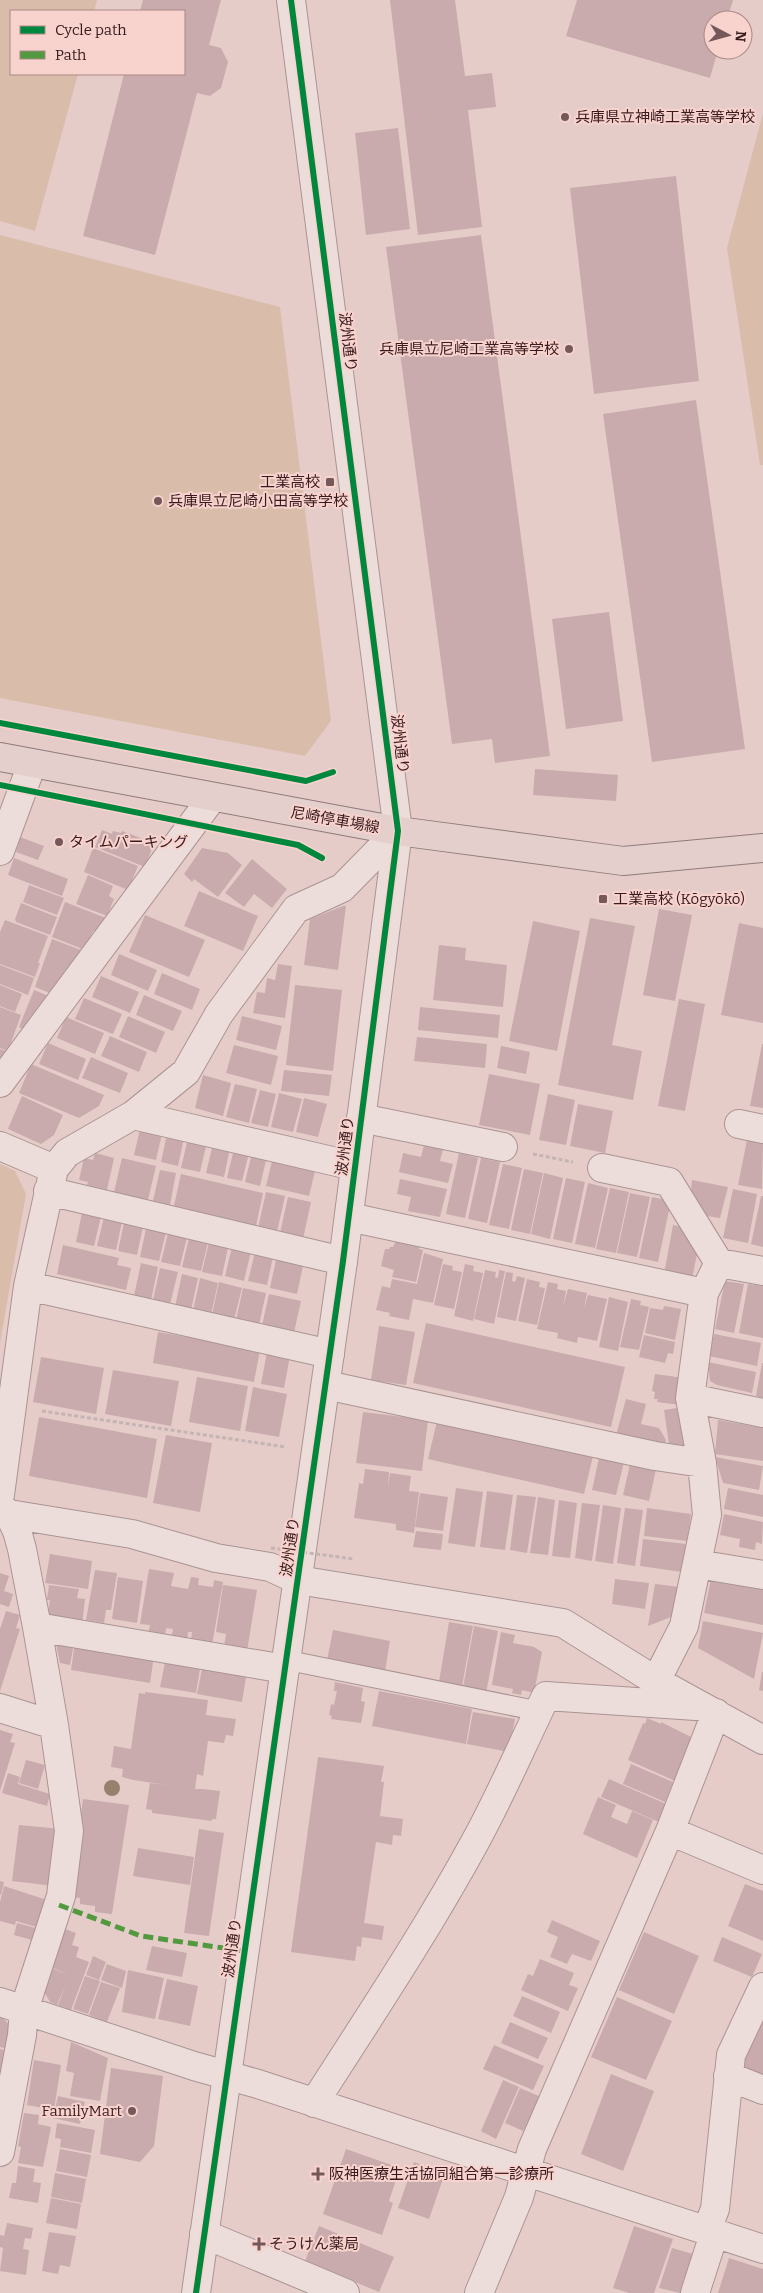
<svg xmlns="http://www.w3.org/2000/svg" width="763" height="2293" viewBox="0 0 763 2293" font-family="Bitter,'Noto Sans JP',serif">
  <rect width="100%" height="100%" fill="#e5ccc9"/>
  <path fill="#d9bdaa" d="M0,0H97L94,11H11V74H78L35,231L0,221Z
    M763,113V465H760L727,248Z
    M0,235L280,307L331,721L305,756L0,698Z
    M0,1164L15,1171L26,1194L0,1343Z"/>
  <path fill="#c9abad" d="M143,0H221L209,45L221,48L228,62L221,88L210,96L197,93L155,255L83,236L124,74H184V11H140Z
    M390,0H455L465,76L492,73L496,107L468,110L482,227L418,235Z
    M577,0H733L727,20H713V50H718L710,78L566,36Z
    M398,128L410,229L366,235L355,133Z
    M676,176L699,381L594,394L570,188Z
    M481,235L550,756L495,763L492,739L452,744L386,247Z
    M696,400L745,749L652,762L603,414Z
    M609,612L623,721L566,729L552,619Z
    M535,769L618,775L616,801L533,795Z
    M102,830L112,834L113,831L121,833L122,831L154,843L145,867L95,847Z
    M20,837L44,846L38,860L16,852Z
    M93,848L138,866L128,890L84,872Z
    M202,848L228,853L242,865L218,897L194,879L192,882L184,874Z
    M14,858L68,879L62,896L8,875Z
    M252,859L287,889L272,908L254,894L244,907L225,893Z
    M88,875L113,886L109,896L114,899L107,916L76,904Z
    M29,885L64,898L57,915L23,902Z
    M199,891L258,916L243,951L184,926Z
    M65,902L106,918L100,934L93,931L85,950L52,937Z
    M21,903L57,917L50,935L16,922L15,919Z
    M343,906H346L338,970L304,965L310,919Z
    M659,909L692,915L675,1001L643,995Z
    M145,915L205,940L189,977L129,952Z
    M590,918L635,926L612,1045L642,1051L633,1100L558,1085Z
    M5,920L48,936L38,963H40L35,977L0,964V932Z
    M533,921L580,931L557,1051L509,1041Z
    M739,923L763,928V1023L721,1015Z
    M52,939L81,950L72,972L65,970L55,995L35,987Z
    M439,945L466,948L465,960L507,965L503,1007L433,1000Z
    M119,954L157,970L148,991L111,975Z
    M278,964L292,966L285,1018L253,1013L257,992L265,993L267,978L275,980Z
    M0,965L34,978L28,995L0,984Z
    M162,973L200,989L192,1010L154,994Z
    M101,976L139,992L130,1013L92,997Z
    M0,985L22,994L15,1012L0,1006Z
    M295,985L342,990L333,1071L286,1065Z
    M34,990L51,997L24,1030L19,1027Z
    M144,995L182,1011L173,1031L136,1015Z
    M84,998L122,1014L113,1034L75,1019Z
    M679,999L705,1004L685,1111L658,1106Z
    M0,1007L21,1015L8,1051L0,1048Z
    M420,1007L500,1015L498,1038L418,1030Z
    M128,1016L165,1032L156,1053L119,1037Z
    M242,1016L282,1026L276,1050L236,1040Z
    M66,1017L104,1033L95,1054L57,1038Z
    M110,1036L147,1052L139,1072L101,1056Z
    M417,1037L487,1044L485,1068L414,1061Z
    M48,1043L86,1059L78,1080L39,1064Z
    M762,1044H763V1108L750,1106Z
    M234,1045L278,1056L271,1085L226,1073Z
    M501,1046L530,1052L526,1074L497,1068Z
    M0,1049L6,1051L3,1058L0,1057Z
    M91,1057L128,1073L120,1093L82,1078Z
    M31,1064L104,1095L99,1106L79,1118L19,1093Z
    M284,1070L332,1075L329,1096L281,1091Z
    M489,1074L540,1084L530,1135L479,1125Z
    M203,1075L231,1083L223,1116L195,1108Z
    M235,1084L257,1089L249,1123L226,1117Z
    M260,1090L276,1094L268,1127L251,1123Z
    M279,1093L302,1099L293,1132L271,1127Z
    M548,1094L575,1100L566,1145L539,1140Z
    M22,1096L63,1115L54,1135L41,1144L8,1129Z
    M304,1098L327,1104L318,1137L296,1132Z
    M578,1104L613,1111L605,1153L570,1146Z
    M140,1129L162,1134L156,1160L134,1155Z
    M167,1134L184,1138L178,1166L161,1162Z
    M188,1138L207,1142L200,1172L181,1168Z
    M747,1140L763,1143L762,1189L738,1185Z
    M425,1141L444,1145L440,1161L453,1164L448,1183L399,1172L403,1153L421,1157Z
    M213,1144L230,1148L224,1177L206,1173Z
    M234,1149L249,1153L242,1181L227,1178Z
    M95,1153L114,1158L107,1190L87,1185L88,1182L79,1180L84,1158L93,1160Z
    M252,1153L267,1156L260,1186L245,1182Z
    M459,1153L478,1158L465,1218L446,1214Z
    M273,1157L316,1167L309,1196L266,1186Z
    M122,1158L156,1166L148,1200L114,1192Z
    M481,1158L500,1162L487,1223L468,1219Z
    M503,1164L522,1168L509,1229L489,1225Z
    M524,1169L543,1173L530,1234L511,1230Z
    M160,1170L176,1173L170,1205L153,1201Z
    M544,1173L563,1178L550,1239L531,1234Z
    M181,1174L263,1193L256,1226L174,1206Z
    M566,1178L585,1182L572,1243L553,1239Z
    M400,1179L447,1189L440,1217L408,1211L411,1197L397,1194Z
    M692,1180L728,1187L720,1218L707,1216L691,1190Z
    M588,1183L608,1188L595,1248L575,1244Z
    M610,1188L629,1192L616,1253L596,1249Z
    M733,1189L757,1194L748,1243L723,1238Z
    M266,1192L285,1196L277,1232L258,1228Z
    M630,1193L650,1197L637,1257L617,1253Z
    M761,1196H763V1247L751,1244Z
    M288,1197L311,1202L303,1239L280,1233Z
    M652,1197L671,1201L658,1262L639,1258Z
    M83,1208L102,1212L94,1246L76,1242Z
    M105,1213L123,1217L116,1250L97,1246Z
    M125,1218L144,1222L137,1255L118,1251Z
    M147,1224L167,1228L159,1261L140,1257Z
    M673,1225L686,1228L698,1249L692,1279L664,1274Z
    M169,1229L188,1233L180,1266L161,1262Z
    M190,1234L209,1238L201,1271L182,1267Z
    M210,1238L229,1243L222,1276L202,1272Z
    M396,1241L420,1246L419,1249L423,1250L416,1282L392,1277L394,1270L381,1266L385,1249H389L390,1247H393Z
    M233,1243L252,1247L244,1281L225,1276Z
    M63,1245L119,1258L117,1265L131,1268L126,1290L57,1274Z
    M256,1248L274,1252L267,1285L248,1281Z
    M424,1253L443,1259L433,1303L413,1299L409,1320L389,1316L390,1313L376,1310L382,1286L390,1288L392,1279L417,1284Z
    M276,1260L303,1266L297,1294L270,1288Z
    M141,1263L158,1267L151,1300L134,1296Z
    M443,1264L453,1266L452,1270L462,1272L454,1309L434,1305Z
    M465,1264L474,1266L473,1271L483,1273L473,1321L454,1316Z
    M160,1268L178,1272L170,1304L153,1300Z
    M485,1270L496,1272L495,1277L498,1278L499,1270L505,1271L494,1324L474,1319Z
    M506,1272L513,1273L512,1281L515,1282L517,1276L525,1278L516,1321L497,1317Z
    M182,1274L198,1278L191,1310L175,1307Z
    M200,1278L218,1283L211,1315L193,1311Z
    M527,1279L540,1282L539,1287L545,1288L537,1325L518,1321Z
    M725,1281L744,1284L734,1333L715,1329Z
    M219,1282L242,1288L234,1320L212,1315Z
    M548,1282L558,1284L557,1289L566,1291L563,1306L568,1289L587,1293L584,1308L588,1295L607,1299L597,1341L578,1337L577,1343L557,1338L558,1333L537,1329Z
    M748,1284L763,1286V1338L739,1333Z
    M243,1288L266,1293L259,1325L236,1320Z
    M269,1294L301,1301L293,1337L261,1330Z
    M609,1297L628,1302L618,1351L599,1347Z
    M631,1299L641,1301L640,1305L649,1307L639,1350L620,1347Z
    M664,1306L681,1309L675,1340L645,1333L650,1308L663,1310Z
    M426,1323L625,1367L611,1427L413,1383Z
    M379,1326L415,1332L406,1385L371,1380Z
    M158,1332L260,1350L254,1382L153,1363Z
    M714,1334L761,1343L757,1366L709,1356Z
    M644,1335L675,1342L673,1354L668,1353L665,1363L639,1357Z
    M267,1352L290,1356L284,1388L261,1384Z
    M41,1357L104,1368L96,1414L33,1402Z
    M708,1362L756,1372L752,1393L717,1385L710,1381Z
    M762,1363H763V1398L756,1396Z
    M113,1370L179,1381L171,1426L105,1414Z
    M655,1374L684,1378L680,1405L657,1402L658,1399H654L655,1392L652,1391Z
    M197,1377L248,1386L240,1431L189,1422Z
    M253,1387L287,1394L279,1437L245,1431Z
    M626,1399L646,1404L641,1424L659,1428L666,1440L663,1451L615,1439Z
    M683,1407L689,1449L670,1452L664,1410Z
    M363,1412L428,1420L422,1471L356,1463Z
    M39,1417L157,1439L147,1498L29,1476Z
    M718,1420L763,1428V1461L715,1454Z
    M437,1421L593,1456L584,1494L428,1459Z
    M166,1435L212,1443L200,1512L153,1503Z
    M600,1453L625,1458L616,1495L592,1490Z
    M715,1457L763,1466L759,1490L723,1483Z
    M631,1460L657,1465L649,1501L623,1495Z
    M365,1469L389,1472L388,1488L390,1473L411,1476L409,1491L419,1492L414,1533L396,1530V1524L354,1518L359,1483L363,1484Z
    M456,1488L483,1492L475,1547L448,1543Z
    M728,1488L763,1495V1517L724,1509Z
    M487,1491L513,1495L505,1550L480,1547Z
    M420,1493L448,1497L443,1531L415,1527Z
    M517,1495L536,1497L527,1553L510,1550Z
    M538,1497L555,1500L548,1555L530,1553Z
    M559,1500L577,1503L570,1558L552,1556Z
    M582,1503L600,1505L592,1561L575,1558Z
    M603,1505L621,1508L613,1564L595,1561Z
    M625,1508L643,1510L635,1566L617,1563Z
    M647,1508L691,1514L687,1541L644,1536Z
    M724,1514L763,1522L762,1544L756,1542L755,1550L739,1547L740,1539L720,1535Z
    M416,1531L443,1534L441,1550L413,1547Z
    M643,1539L686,1544L682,1572L640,1566Z
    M50,1554L92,1561L88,1589L45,1583Z
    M149,1569L174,1573L171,1586L188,1589L191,1577L199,1578L198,1585L213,1587L214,1580L223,1582L212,1645L191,1642L192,1632H188L187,1642L171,1639L173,1629L166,1628L165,1637L148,1635L150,1625L140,1624Z
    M95,1570L117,1573L111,1610H106L104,1623L86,1620Z
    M0,1573L9,1576L4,1591L13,1594L9,1607L0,1604Z
    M118,1577L143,1581L137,1623L112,1619Z
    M615,1579L649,1583L645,1609L612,1604Z
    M711,1579L763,1589V1625L704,1613Z
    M655,1584L680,1587L676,1615L648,1626Z
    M49,1585L79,1589L77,1598L85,1599L82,1625L47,1619L50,1600H47Z
    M223,1585L257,1590L247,1651L224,1647L226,1634L216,1632Z
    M6,1611L20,1615L16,1628L20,1629L0,1691V1629Z
    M703,1621L763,1633L754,1679L698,1648Z
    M449,1622L473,1626L462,1686L439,1682Z
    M474,1626L498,1631L486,1693L463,1688Z
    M333,1630L390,1641L385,1671L327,1660Z
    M501,1632L515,1635L513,1643L534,1647L542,1652L534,1693L522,1690L521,1695L512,1693L513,1689L492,1685Z
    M55,1639L74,1643L70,1665L60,1663Z
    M75,1642L154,1656L150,1683L71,1670Z
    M166,1657L201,1663L196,1693L160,1687Z
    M203,1664L247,1671L242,1702L197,1694Z
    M762,1672H763V1691L759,1690Z
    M335,1682L363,1688L361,1701L365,1702L361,1723L331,1719L332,1716L329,1715L331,1704L334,1705L337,1691H334Z
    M379,1691L472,1709L466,1744L372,1726Z
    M145,1692L208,1700L206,1715L236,1719L233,1736L226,1735L224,1743L208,1741L203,1776L197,1774L195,1789L133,1780L122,1777L123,1769L111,1767L114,1746L131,1749L139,1693L145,1694Z
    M473,1712L515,1719L509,1752L467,1744Z
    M647,1718L661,1724V1722L693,1738L675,1781L628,1760L643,1723L645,1724Z
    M0,1730L13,1734L10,1742L15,1743L0,1791Z
    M318,1757L384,1766L381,1782H384L380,1816L403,1819L401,1836L393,1835L392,1845L376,1842L364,1923L384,1926L382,1940L362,1937L361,1947L357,1946L355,1961L291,1952Z
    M26,1760L45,1765L38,1789L19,1783Z
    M631,1764L673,1782L665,1802L623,1784Z
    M8,1773L20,1777L18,1784L50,1794L47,1806L2,1793Z
    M609,1779L666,1804L659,1822L601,1797Z
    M150,1783L220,1791L216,1819H212V1821L152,1813V1810L146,1809Z
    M598,1797L616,1805L611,1817L627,1824L632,1811L653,1820L637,1858L583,1834Z
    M83,1799L129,1805L112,1914L95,1912V1906L80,1904V1898L70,1897Z
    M19,1825L61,1829L54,1886L12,1881Z
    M199,1829L224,1833L209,1936L184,1933Z
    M138,1848L194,1857L190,1885L133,1876Z
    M0,1881L4,1882L1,1895H0Z
    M745,1884L763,1891V1941L728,1926Z
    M4,1886L50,1901L43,1929L16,1921L15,1925L0,1921V1902Z
    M552,1920L600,1941L591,1961L572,1954L567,1964L550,1957L558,1937L547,1932Z
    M17,1923L43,1930L39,1942L14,1935Z
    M65,1929L76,1933L72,1945L79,1947L76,1957L89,1962L71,2010L58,2005L66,1984L57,2005L50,2002L43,1990L51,1968L69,1975L51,1967Z
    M644,1932L699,1956L674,2014L619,1990Z
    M722,1937L762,1954L752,1977L713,1961Z
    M152,1946L187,1953L182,1977L146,1970Z
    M93,1956L106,1962L99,1980L86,1975Z
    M540,1959L574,1973L569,1985L578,1988L568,2011L521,1990L528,1974L533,1976Z
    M107,1964L126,1971L122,1988L101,1980Z
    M128,1970L164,1978L155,2019L122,2012Z
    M85,1976L100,1981L88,2014L73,2009Z
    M167,1979L198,1986L190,2026L158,2019Z
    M101,1982L120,1988L107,2022L89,2015Z
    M522,1996L560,2012L551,2033L513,2016Z
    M617,1997L672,2021L646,2080L591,2057Z
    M0,2017L3,2018L15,2031L12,2050L0,2047Z
    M760,2019L763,2020V2077L747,2071L743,2061Z
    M510,2022L548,2038L538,2059L501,2043Z
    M71,2042L108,2058L100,2101L70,2096L74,2073L66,2071Z
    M494,2045L544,2066L533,2090L483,2069Z
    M0,2049L12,2051L0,2079Z
    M34,2060L61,2065L54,2110L27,2105Z
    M111,2068L163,2076L154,2146L140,2162L100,2154Z
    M611,2074L654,2091L623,2171L581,2154Z
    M503,2080L519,2087L496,2139L481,2131Z
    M520,2088L541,2097L523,2131L505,2123Z
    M58,2096L85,2102L80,2124L53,2118Z
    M24,2113L39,2115L38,2124L51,2127L43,2167L18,2163L21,2147L18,2146Z
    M57,2123L95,2130L91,2153L60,2147L61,2139L55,2138Z
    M60,2149L91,2155L87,2177L56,2171Z
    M346,2149L400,2168L389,2201L393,2203L382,2235L323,2214Z
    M414,2162L445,2173L429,2219L398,2208Z
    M18,2166L35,2169L33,2182L41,2183L38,2203L9,2198L12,2183H16Z
    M55,2173L86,2179L82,2203L51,2197Z
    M51,2198L81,2204L77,2229L46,2223Z
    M7,2223L33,2228L31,2239L25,2238L23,2249L29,2250L26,2275L0,2271L3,2248L0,2247V2235L4,2236Z
    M319,2226L394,2257L379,2292L305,2261Z
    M634,2226L673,2239L654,2293H629L613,2288Z
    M49,2232L76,2236L70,2267L60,2265L58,2274L42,2271Z
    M672,2248L693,2254L680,2293L659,2288Z
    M729,2258L763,2269V2293H718Z"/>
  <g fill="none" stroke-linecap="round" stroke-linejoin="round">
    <g stroke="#aa9493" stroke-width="21">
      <path id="service" d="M286,1660L538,1711"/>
    </g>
    <g stroke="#aa9493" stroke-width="30">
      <path id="minor" d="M0,851L32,764
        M0,1083L212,798
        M133,1115L354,1166
        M361,1118L503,1147
        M739,1124L763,1129
        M0,1146L54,1169
        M602,1168L669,1182L719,1263L704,1293L690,1398L702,1463L707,1515L684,1626L656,1681
        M48,1191L343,1261
        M349,1217L704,1293
        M719,1263L763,1271
        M28,1286L330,1354
        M326,1385L655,1456L702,1463
        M690,1398L763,1413
        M0,1495L28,1286L54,1169L67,1153L133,1115L186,1072L219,1014L296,909L342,888L398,831
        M0,1507L9,1514L132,1534L216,1558L270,1567L298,1580L563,1623L656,1681L763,1740
        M697,1564L763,1575
        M37,1627L285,1669
        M0,1708L54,1725
        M670,1831L763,1870
        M0,2002L194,2066L258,2084L763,2249
        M728,2076L763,2090
        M314,2103C369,2017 426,1932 475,1842C501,1795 522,1745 546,1696L696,1706
        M0,2152L22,2035L24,2010L61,1896L69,1831L54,1725L37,1627L22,1549L17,1531L9,1514
        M706,2232L715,2209L731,2055L763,1987
        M204,2234L345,2293
        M479,2293L519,2197L532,2149L670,1831L716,1713
        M695,2293L714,2234"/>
    </g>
    <g stroke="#aa9493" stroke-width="30">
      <path id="tertiary" d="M196,2293L343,1261L398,831L291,0"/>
    </g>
    <g stroke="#8f7b7b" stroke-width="30">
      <path id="primary" d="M0,757L398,831L623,861L763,848"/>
    </g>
    <path stroke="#c5b4b3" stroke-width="3" stroke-dasharray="4 2.5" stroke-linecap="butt" d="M533,1154L573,1162
      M42,1411L286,1447"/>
    <use href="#service" stroke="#ecdddb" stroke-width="19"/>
    <use href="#minor" stroke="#ecdddb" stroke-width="28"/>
    <use href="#tertiary" stroke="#ecdddb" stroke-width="28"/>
    <use href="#primary" stroke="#e4cfcc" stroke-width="28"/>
    <path stroke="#c5b4b3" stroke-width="3" stroke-dasharray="4 2.5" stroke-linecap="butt" d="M271,1548L354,1559"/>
    <path stroke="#52993f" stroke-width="5" stroke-dasharray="10 5" stroke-linecap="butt" d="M59,1905L141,1936L244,1951"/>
    <g stroke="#f8d2cd" stroke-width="9">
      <path id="cycleway" d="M0,723L306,781L333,772
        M0,785L298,845L322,858
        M196,2293L343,1261L398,831L291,0"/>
    </g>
    <use href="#cycleway" stroke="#00873e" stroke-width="6"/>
  </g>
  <circle fill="#96816c" cx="112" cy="1788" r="8"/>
  <g fill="#75595a" stroke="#f8d2cd" stroke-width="2">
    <circle cx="565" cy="117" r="5"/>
    <circle cx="569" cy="349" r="5"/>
    <rect x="325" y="477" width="10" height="10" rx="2.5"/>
    <circle cx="158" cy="501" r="5"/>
    <circle cx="59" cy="842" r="5"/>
    <rect x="598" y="894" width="10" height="10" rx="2.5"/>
    <circle cx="132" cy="2111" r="5"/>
    <path d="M315.5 2166.5h5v5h5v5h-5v5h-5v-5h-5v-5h5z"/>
    <path d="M256.5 2236.5h5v5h5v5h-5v5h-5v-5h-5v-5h5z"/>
  </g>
  <g text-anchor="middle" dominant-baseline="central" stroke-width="4" stroke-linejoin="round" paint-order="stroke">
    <g font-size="15" fill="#381b1e" stroke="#f8d2cd" text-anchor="start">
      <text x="575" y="117">兵庫県立神崎工業高等学校</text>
      <text x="559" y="349" text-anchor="end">兵庫県立尼崎工業高等学校</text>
      <text x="320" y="482" text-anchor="end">工業高校</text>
      <text x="168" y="501">兵庫県立尼崎小田高等学校</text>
      <text x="69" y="842">タイムパーキング</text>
      <text x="613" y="899">工業高校 (Kōgyōkō)</text>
      <text x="122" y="2111" text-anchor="end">FamilyMart</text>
      <text x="329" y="2174">阪神医療生活協同組合第一診療所</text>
      <text x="269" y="2244">そうけん薬局</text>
    </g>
    <g font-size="15" fill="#381b1e" stroke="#f8d2cd">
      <text transform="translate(348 342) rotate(83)">波州通り</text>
      <text transform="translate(400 744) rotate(83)">波州通り</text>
      <text transform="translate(335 820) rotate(10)">尼崎停車場線</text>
      <text transform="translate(345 1146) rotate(-83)">波州通り</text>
      <text transform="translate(290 1547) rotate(-82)">波州通り</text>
      <text transform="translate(232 1948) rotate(-82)">波州通り</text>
    </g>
  </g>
  <rect x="10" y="10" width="175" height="65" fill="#f8d2cd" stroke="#ab8987"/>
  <rect x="20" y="26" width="25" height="8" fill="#00873e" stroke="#ab8987"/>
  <text x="55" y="35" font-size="15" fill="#381b1e">Cycle path</text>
  <rect x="20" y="51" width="25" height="8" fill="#52993f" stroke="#ab8987"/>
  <text x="55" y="60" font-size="15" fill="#381b1e">Path</text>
  <g transform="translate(728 35) rotate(96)"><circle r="24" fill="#f8d2cd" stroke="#ab8987"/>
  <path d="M0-4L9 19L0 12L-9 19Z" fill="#75595a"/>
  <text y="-8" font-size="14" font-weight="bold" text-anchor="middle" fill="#381b1e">N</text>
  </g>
</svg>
